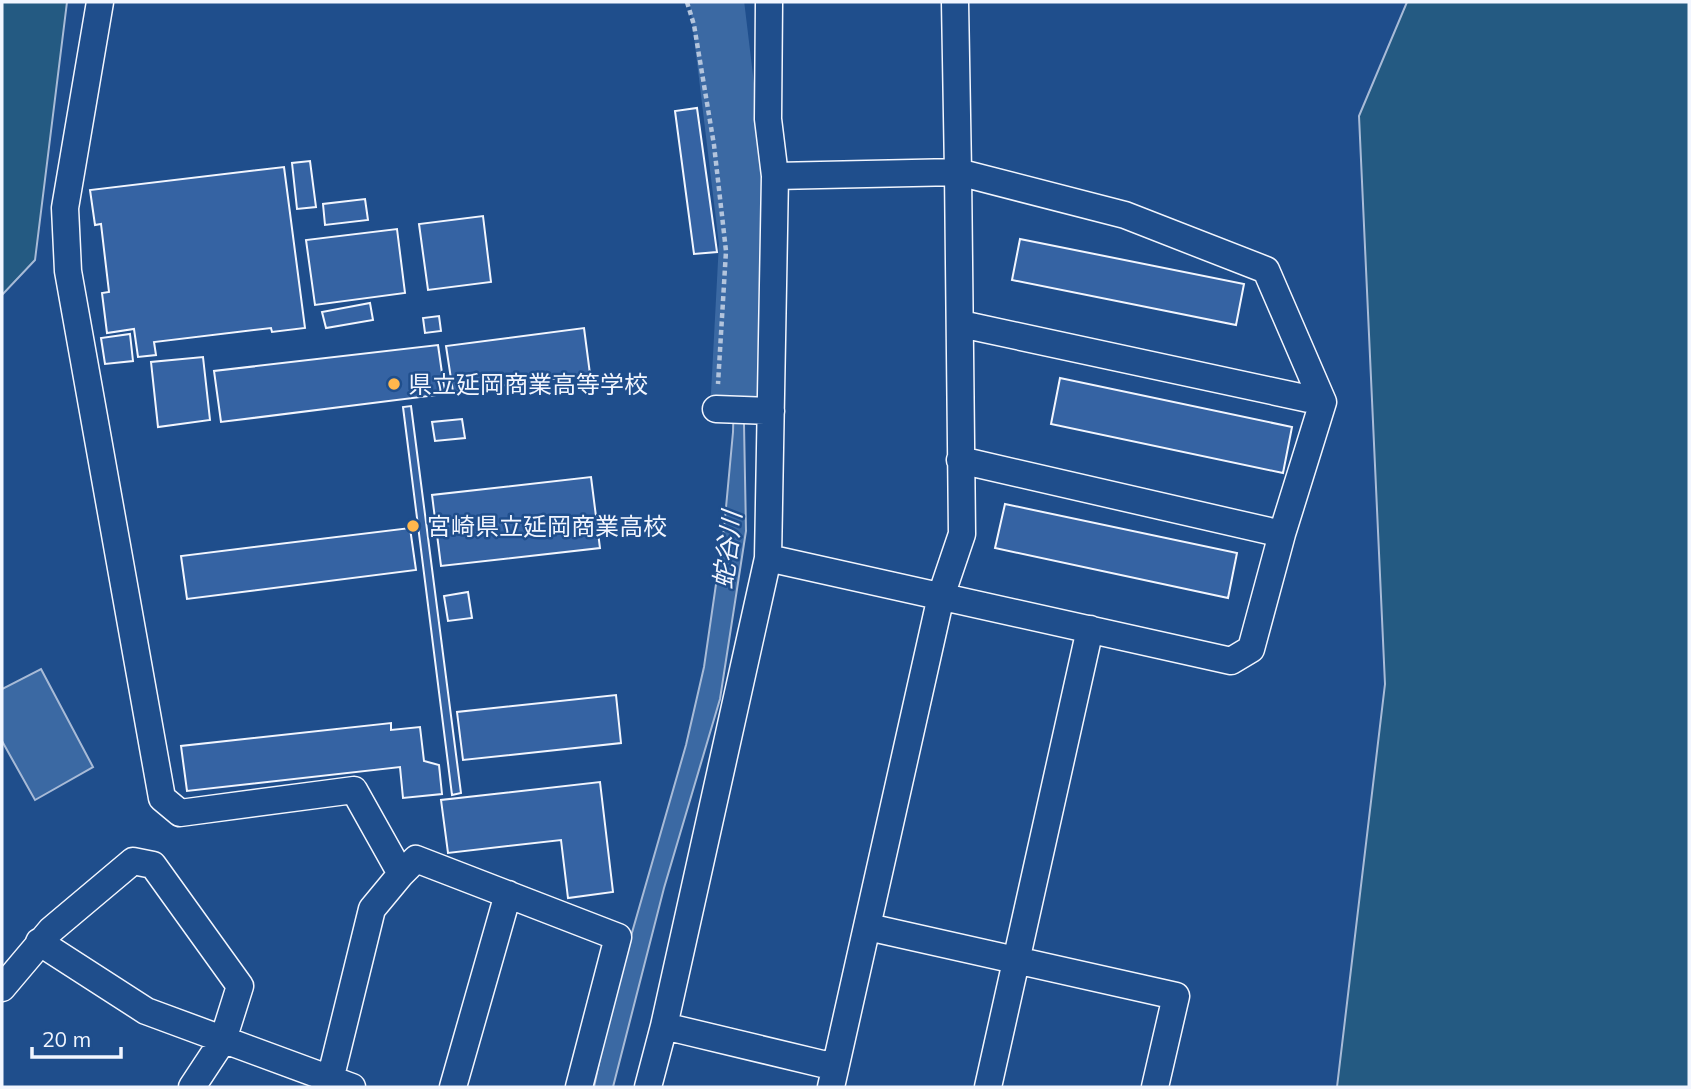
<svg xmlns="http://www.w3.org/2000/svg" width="1691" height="1089" viewBox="0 0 1691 1089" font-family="Mulish,'Noto Sans JP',sans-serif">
  <rect width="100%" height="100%" fill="#1f4e8c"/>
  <path fill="#245a82" stroke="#a8bbd7" stroke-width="2" d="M2,2H67L35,260L2,295Z
    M1407,2H1689V1087H1337L1385,684L1359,116Z"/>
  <path fill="#3b69a3" stroke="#a8bbd7" stroke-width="2" d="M705,2H723L737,77L744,159L742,318L746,531L720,699L664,888L613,1087H594L610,1009L686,745L704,667L724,529L733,432L738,260L716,56Z
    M41,669L93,767L35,800L2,741V689Z"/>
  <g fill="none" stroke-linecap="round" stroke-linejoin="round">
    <path stroke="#3b69a3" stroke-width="54" d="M717,2L746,243L738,394"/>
  </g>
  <path fill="#3563a3" stroke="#f2f6ff" stroke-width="2" d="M697,108L717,252L694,254L675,111Z
    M310,161L316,207L297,209L292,163Z
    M284,167L305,328L272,332L271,328L154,342L156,355L138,357L134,329L107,333L102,293L109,292L101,224L95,225L90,190Z
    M365,199L368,220L325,225L323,204Z
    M483,216L491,282L428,290L419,224Z
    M397,229L405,293L315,305L306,240Z
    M1020,239L1244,284L1236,325L1012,280Z
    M370,303L373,320L326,328L322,312Z
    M439,316L441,331L425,333L423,318Z
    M584,328L590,374L453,392L446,346Z
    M130,334L133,361L105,364L101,338Z
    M438,345L445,394L221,422L214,371Z
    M203,357L210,420L158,427L151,362Z
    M1060,378L1292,427L1283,473L1051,424Z
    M411,406L461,793L452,795L403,407Z
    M462,419L465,438L435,441L432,422Z
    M591,477L600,548L441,566L432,495Z
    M1005,504L1237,553L1228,598L995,548Z
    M410,528L416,570L187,599L181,556Z
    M468,592L472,618L448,621L444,596Z
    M616,695L621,743L463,760L457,712Z
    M391,723V730L420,727L424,761L439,765L442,794L403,798L400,767L187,791L181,746Z
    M600,782L613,892L568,898L561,840L448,853L441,800Z"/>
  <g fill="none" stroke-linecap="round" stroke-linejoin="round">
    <g stroke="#f2f6ff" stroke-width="29">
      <path id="minor" d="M100,2L65,208L68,271L162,798L180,813L354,790L401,874
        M775,176L958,172L962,534L941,596L831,1087
        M961,324L1323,402
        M716,409L771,411
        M960,460L1282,534
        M768,558L1231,661L1251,649L1282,534L1323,402L1266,270L1125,215L958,172L955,2
        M868,927L1176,996L1155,1087
        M39,942L146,1011L352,1087
        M2,988L51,930L133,861L153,865L240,986L223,1040L192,1087
        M664,1026L835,1067
        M325,1087L330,1080L372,909L401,874L416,859L618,937L579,1087
        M453,1087L508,894
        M648,1087L664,1026L768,558L775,176L768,119L769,2
        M988,1087L1090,629"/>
    </g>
    <path stroke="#b3c4dc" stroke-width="4.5" stroke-dasharray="5 3.5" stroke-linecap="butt" d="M687,2L694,25L714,145L726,251L718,384"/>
    <use href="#minor" stroke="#1f4e8c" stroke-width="26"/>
  </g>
  <g fill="#ffb74d" stroke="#1f4e8c" stroke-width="2.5">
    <circle cx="394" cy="384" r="7"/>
    <circle cx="413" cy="526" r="7"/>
  </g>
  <g text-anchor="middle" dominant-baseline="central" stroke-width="5" stroke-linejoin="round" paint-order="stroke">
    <g font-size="24" fill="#f2f6ff" stroke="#1f4e8c" text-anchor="start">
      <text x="408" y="384">県立延岡商業高等学校</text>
      <text x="427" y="526">宮崎県立延岡商業高校</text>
    </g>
    <g font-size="26" font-style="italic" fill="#f2f6ff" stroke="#1f4e8c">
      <text transform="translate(727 550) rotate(-83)">蛇谷川</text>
    </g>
  </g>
  <rect width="1691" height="1089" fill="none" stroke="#f2f6ff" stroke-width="7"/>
  <path d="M32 1047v10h89v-10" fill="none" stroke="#f2f6ff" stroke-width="3.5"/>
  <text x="42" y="1047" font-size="21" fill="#f2f6ff" stroke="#1f4e8c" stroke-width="5" paint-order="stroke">20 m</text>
</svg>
